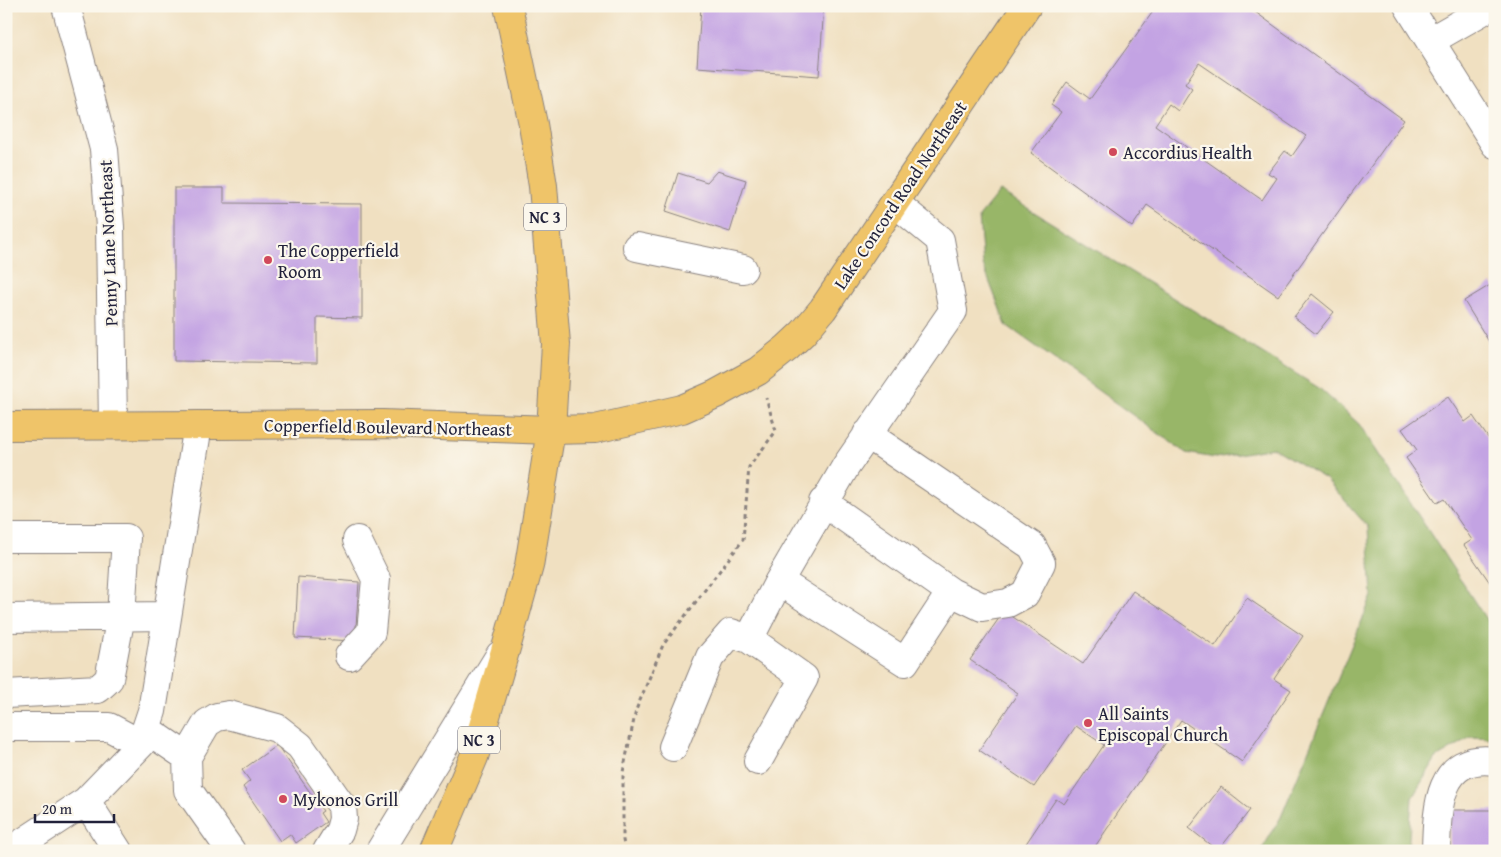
<svg xmlns="http://www.w3.org/2000/svg" width="1501" height="857" viewBox="0 0 1501 857" font-family="'Gentium Book Plus',serif">
  <rect width="100%" height="100%" fill="#fbf7ec"/>
  <filter id="ink" filterUnits="userSpaceOnUse"><feTurbulence type="fractalNoise" baseFrequency=".02" numOctaves="2"/><feDisplacementMap in="SourceGraphic" scale="10" xChannelSelector="R" yChannelSelector="G"/><feConvolveMatrix kernelMatrix="1 2 1 2 8 2 1 2 1" color-interpolation-filters="sRGB"/></filter>
  <filter id="wash" filterUnits="userSpaceOnUse"><feTurbulence type="fractalNoise" baseFrequency=".0096" numOctaves="4" result="noise"/><feDisplacementMap in="SourceGraphic" scale="20" xChannelSelector="R" yChannelSelector="G"/><feGaussianBlur stdDeviation="1.12" result="paint"/><feColorMatrix in="noise" values="0 0 0 0 0 0 0 0 0 0 0 0 0 0 0 0 0 1.4 0 .05"/><feComposite in="paint" operator="in"/></filter>
  <g filter="url(#wash)">
    <rect width="100%" height="100%" fill="#f0e0c1"/>
    <path fill="#98b668" stroke="#5d6c52" d="M1000,191L1319,388L1359,424L1495,633V738L1471,737L1436,758L1412,798L1408,851H1261L1281,817L1372,596L1368,527L1326,479L1273,448L1215,458L1186,453L1006,325L983,265L979,217Z"/>
    <g id="blocks">
      <path fill="#c3a3e3" fill-rule="evenodd" d="M701,6H824L819,76L697,67Z
        M1157,6H1247L1404,120L1278,296L1147,205L1132,227L1031,153L1061,112L1051,105L1067,82L1090,99ZM1199,63L1306,136L1292,156L1285,151L1268,173L1277,178L1262,200L1155,125L1169,104L1178,111L1192,89L1185,84Z
        M717,171L746,180L730,232L666,211L678,173L707,182Z
        M174,188H224V203L362,204V318L317,317V363L174,361Z
        M1492,284L1495,289V342L1491,345L1464,301Z
        M1312,294L1334,312L1316,334L1294,317Z
        M1448,397L1465,422L1473,416L1495,448V464L1492,466L1495,471V590L1464,545L1472,540L1444,499L1437,503L1406,458L1417,450L1402,429Z
        M298,577L359,582L355,641L295,638Z
        M1133,591L1215,646L1247,598L1303,636L1274,679L1291,690L1242,762L1181,720L1092,851H1021L1056,799L1064,804L1104,745L1076,726L1034,787L979,750L1018,693L970,660L1004,611L1083,664Z
        M277,745L323,811L320,813L326,822L296,843L290,834L280,841L243,787L250,781L242,770Z
        M1221,787L1250,810L1218,851L1189,828Z
        M1449,810H1495V851H1450Z"/>
    </g>
  </g>
  <g filter="url(#ink)">
    <use href="#blocks" fill-opacity="0" stroke="#89817e" stroke-width="1"/>
    <g fill="none" stroke-linecap="round" stroke-linejoin="round">
      <g stroke="#89817e" stroke-width="30">
        <path id="minor" d="M66,6L104,149L110,227L113,425
          M1408,6L1495,144
          M1430,41L1491,6
          M637,247L743,269
          M823,502L951,592L982,607L1008,603L1025,594L1041,563L1032,546L867,434
          M6,538H126L121,616L109,679L98,689L6,694
          M779,581L905,662L951,592
          M6,618L167,616
          M349,656L371,632L376,579L357,540
          M6,727H109L141,744
          M146,729L187,757
          M673,747L710,657L731,633L749,639
          M758,761L804,678L749,639L779,581L846,466L953,311L940,240L895,203
          M86,801L118,851
          M10,851L86,801L141,744L152,711L198,425
          M231,851L188,790L187,757L207,723L217,717L229,715L277,728L300,746L342,806L343,819L340,830L327,851
          M380,851L500,655
          M1436,851C1437,811 1437,753 1495,761"/>
      </g>
      <g stroke="#89817e" stroke-width="30">
        <path id="major" d="M6,426L382,424L551,430L595,429L682,409L716,394L758,371L787,348L803,333L823,309L1027,6
          M434,851L474,757L508,641L529,566L551,430L556,344L543,186L533,124L508,6"/>
      </g>
      <path stroke="#89817e" stroke-width="3" stroke-dasharray="4 4" stroke-linecap="butt" d="M625,851L623,840V772L636,710L663,645L743,540L749,467L776,431L766,398"/>
      <use href="#minor" stroke="#fff" stroke-width="28"/>
      <use href="#major" stroke="#efc469" stroke-width="28"/>
    </g>
  </g>
  <g fill="#d1495b" stroke="#fbf7ec" stroke-width="2">
    <circle cx="1113" cy="152" r="5"/>
    <circle cx="268" cy="260" r="5"/>
    <circle cx="1088" cy="723" r="5"/>
    <circle cx="283" cy="799" r="5"/>
  </g>
  <g text-anchor="middle" dominant-baseline="central" stroke-width="4.5" stroke-linejoin="round" paint-order="stroke">
    <g fill="#fbf7ec" stroke="#636270" stroke-width="1">
      <rect x="524" y="203.5" width="42" height="27" rx="4"/>
      <rect x="458" y="726.5" width="42" height="27" rx="4"/>
    </g>
    <g font-size="16" font-weight="bold" fill="#22223b">
      <text x="545" y="217">NC 3</text>
      <text x="479" y="740">NC 3</text>
    </g>
    <g font-size="18" fill="#22223b" stroke="#fbf7ec" text-anchor="start">
      <text x="1123" y="152">Accordius Health</text>
      <text x="278" y="250">The Copperfield<tspan x="278" dy="21">Room</tspan></text>
      <text x="1098" y="713">All Saints<tspan x="1098" dy="21">Episcopal Church</tspan></text>
      <text x="293" y="799">Mykonos Grill</text>
    </g>
    <g font-size="18" fill="#22223b" stroke="#fbf7ec">
      <text transform="translate(900 195) rotate(-56)">Lake Concord Road Northeast</text>
      <text transform="translate(108 243) rotate(-92)">Penny Lane Northeast</text>
      <text transform="translate(388 427) rotate(1)">Copperfield Boulevard Northeast</text>
    </g>
  </g>
  <rect width="1501" height="857" fill="none" stroke="#fbf7ec" stroke-width="25"/>
  <path d="M35 814v8h79v-8" fill="none" stroke="#22223b" stroke-width="2.5"/>
  <text x="42" y="814" font-size="15" fill="#22223b" stroke="#fbf7ec" stroke-width="4" paint-order="stroke">20 m</text>
</svg>
